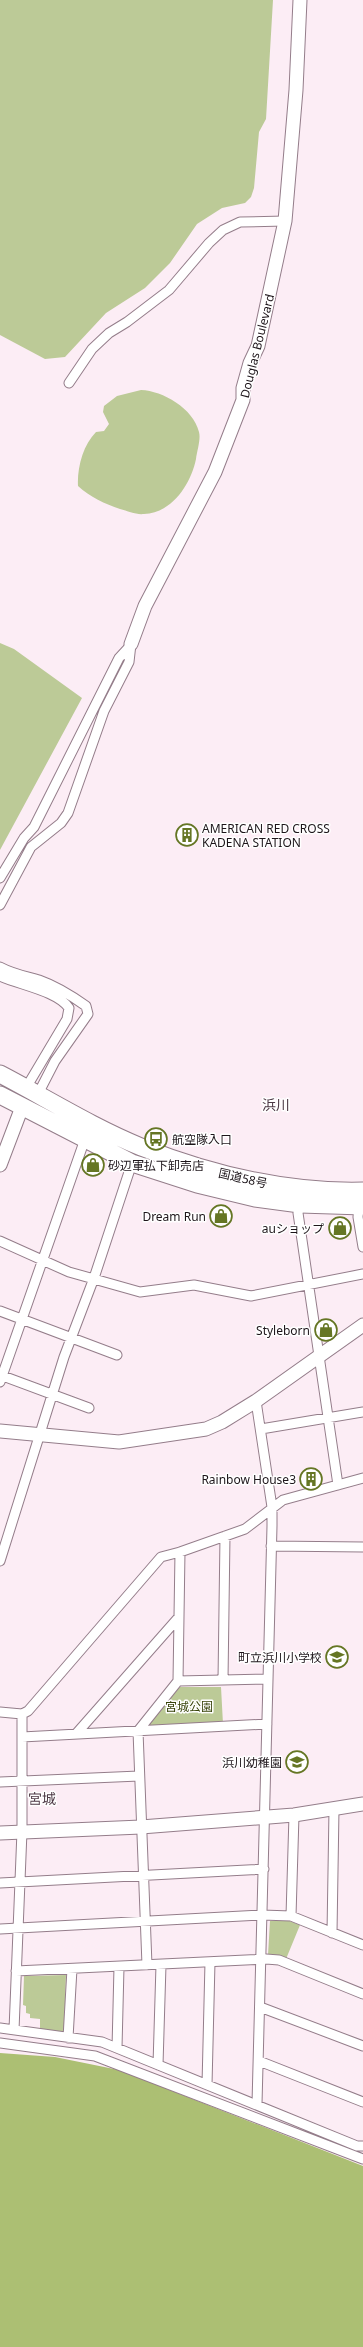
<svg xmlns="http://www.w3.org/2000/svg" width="363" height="2347" viewBox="0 0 363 2347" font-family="'Noto Sans','Noto Sans JP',sans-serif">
  <rect width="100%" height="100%" fill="#fcedf5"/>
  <path fill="#bcca97" d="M0,0H273L266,119L259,132L254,188L251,197L245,203L222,208L197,224L170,263L145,288L106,313L65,357L45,359L0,335Z
    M141,390C163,391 193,408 199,432C201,439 197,451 196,459C191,484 172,513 144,514C136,515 128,511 120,509C105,504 90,497 78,486C77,468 83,445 96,432L104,431L109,424L103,412L104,406L117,396Z
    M0,643L14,649L82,698L0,850Z
    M180,1687H221L223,1724L150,1728L148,1723Z
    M287,1920L300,1925L286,1959L277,1955H268L270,1921Z
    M66,1975L64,2032L40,2029V2019L30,2018V2014L26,2013V2006L23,2005L24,1976Z"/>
  <path fill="#acbf73" d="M0,2053L55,2057L119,2070L363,2166V2347H0Z"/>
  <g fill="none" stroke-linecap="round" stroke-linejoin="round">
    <g stroke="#947d8a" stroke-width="11">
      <path id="street" d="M69,383L92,349L109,333L127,322L169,290L209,243L223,230L240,222L285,221
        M0,878L24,838L34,827L119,658L131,645
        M0,905L31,847L61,823L68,813L104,711L129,662L131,644
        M0,967C13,974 25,976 39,980C56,986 72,996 86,1006L88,1014L55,1061L38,1094
        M0,976C20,985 57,991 69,1008L67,1019L26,1088
        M300,1204L298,1213L338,1485
        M359,1206L358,1217L363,1247
        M0,1241L69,1272L140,1292L194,1285L251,1296L363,1274
        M0,1311L117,1355
        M0,1375L89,1408
        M0,1382L85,1139
        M256,1401L272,1507V1526L257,2104
        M261,1429L363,1412
        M271,1546L363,1547
        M0,1561L64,1357L94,1278L132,1163
        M223,1680L225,1536
        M178,1681L268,1679
        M0,1712L22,1714L28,1711L161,1557L180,1552L245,1529L283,1500L363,1478
        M76,1734L179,1617
        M22,1737L267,1724
        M0,1782L139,1776
        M0,1883L264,1869
        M291,1916L294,1815
        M0,1929L262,1915L291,1916L363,1945
        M332,1933L334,1809
        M147,1965L138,1731L178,1681L180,1552
        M16,1971L266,1959L279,1960L363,1994
        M260,2007L363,2046
        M0,2028L102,2042L357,2146H363
        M14,2030L22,1831V1714
        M68,2038L72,1969
        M0,2043L95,2056L363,2159
        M117,2048L119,1967
        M259,2061L363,2102
        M158,2065L161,1965
        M207,2085L210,1962"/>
    </g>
    <g stroke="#947d8a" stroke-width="15">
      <path id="secondary" d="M131,644L145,606L215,472L243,400V388L250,363L258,346L285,221L296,90L300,0
        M0,1165L22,1107
        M0,1431L119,1442L206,1429L222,1422L256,1401L363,1325
        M0,1833L141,1827L294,1815L363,1804"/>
    </g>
    <g stroke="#947d8a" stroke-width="19">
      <path id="highway" d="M0,1074C46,1098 92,1127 141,1147C212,1175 286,1193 363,1191
        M0,1095L132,1163L197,1184L255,1198L300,1204L363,1206"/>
    </g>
    <use href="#street" stroke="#fff" stroke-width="9"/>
    <use href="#secondary" stroke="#fff" stroke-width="13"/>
    <use href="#highway" stroke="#fff" stroke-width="17"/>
  </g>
  <defs>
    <g id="building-ring" transform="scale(1.15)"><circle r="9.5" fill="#fff" stroke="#657624" stroke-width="1.5"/><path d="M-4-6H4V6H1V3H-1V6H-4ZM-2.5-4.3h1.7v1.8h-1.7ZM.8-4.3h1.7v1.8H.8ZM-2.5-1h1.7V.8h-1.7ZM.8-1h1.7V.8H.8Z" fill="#657624"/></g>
    <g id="bus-ring" transform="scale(1.15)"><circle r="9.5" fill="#fff" stroke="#657624" stroke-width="1.5"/><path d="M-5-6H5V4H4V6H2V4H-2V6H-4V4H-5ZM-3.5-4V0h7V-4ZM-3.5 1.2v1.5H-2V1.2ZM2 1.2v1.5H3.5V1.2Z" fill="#657624"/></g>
    <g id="shop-ring" transform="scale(1.15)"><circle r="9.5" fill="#fff" stroke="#657624" stroke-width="1.5"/><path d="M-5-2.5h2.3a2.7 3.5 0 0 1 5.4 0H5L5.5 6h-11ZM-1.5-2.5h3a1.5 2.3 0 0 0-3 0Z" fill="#657624"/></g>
    <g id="school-ring" transform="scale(1.15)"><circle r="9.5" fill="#fff" stroke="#657624" stroke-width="1.5"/><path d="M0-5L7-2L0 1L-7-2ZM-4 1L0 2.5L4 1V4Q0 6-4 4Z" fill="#657624"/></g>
  </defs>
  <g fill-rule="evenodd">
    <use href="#building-ring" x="187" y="835"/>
    <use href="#bus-ring" x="156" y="1139"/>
    <use href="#shop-ring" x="93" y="1165"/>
    <use href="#shop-ring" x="221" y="1216"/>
    <use href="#shop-ring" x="340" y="1228"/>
    <use href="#shop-ring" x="326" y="1330"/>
    <use href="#building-ring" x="311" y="1479"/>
    <use href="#school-ring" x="337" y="1657"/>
    <use href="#school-ring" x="297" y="1762"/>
  </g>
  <g text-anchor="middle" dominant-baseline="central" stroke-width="3" stroke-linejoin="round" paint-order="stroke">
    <g font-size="12" fill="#1d151a" stroke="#fff">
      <text transform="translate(257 346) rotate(-76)">Douglas Boulevard</text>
      <text transform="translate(243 1178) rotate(13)">国道58号</text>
    </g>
    <g font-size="12" fill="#1d151a" stroke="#fff" text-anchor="end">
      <text x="202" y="828" text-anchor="start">AMERICAN RED CROSS<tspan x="202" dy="14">KADENA STATION</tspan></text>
      <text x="172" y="1139" text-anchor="start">航空隊入口</text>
      <text x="108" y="1165" text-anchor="start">砂辺軍払下卸売店</text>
      <text x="206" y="1216">Dream Run</text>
      <text x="324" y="1228">auショップ</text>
      <text x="310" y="1330">Styleborn</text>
      <text x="296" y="1479">Rainbow House3</text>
      <text x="322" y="1657">町立浜川小学校</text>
      <text x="282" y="1762">浜川幼稚園</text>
    </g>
    <g font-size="12" fill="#38440a" stroke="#fff">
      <text x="189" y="1706">宮城公園</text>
    </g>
    <g font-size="14" fill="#4d3945" stroke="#fff">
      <text x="276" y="1104">浜川</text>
      <text x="42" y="1798">宮城</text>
    </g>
  </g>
</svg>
